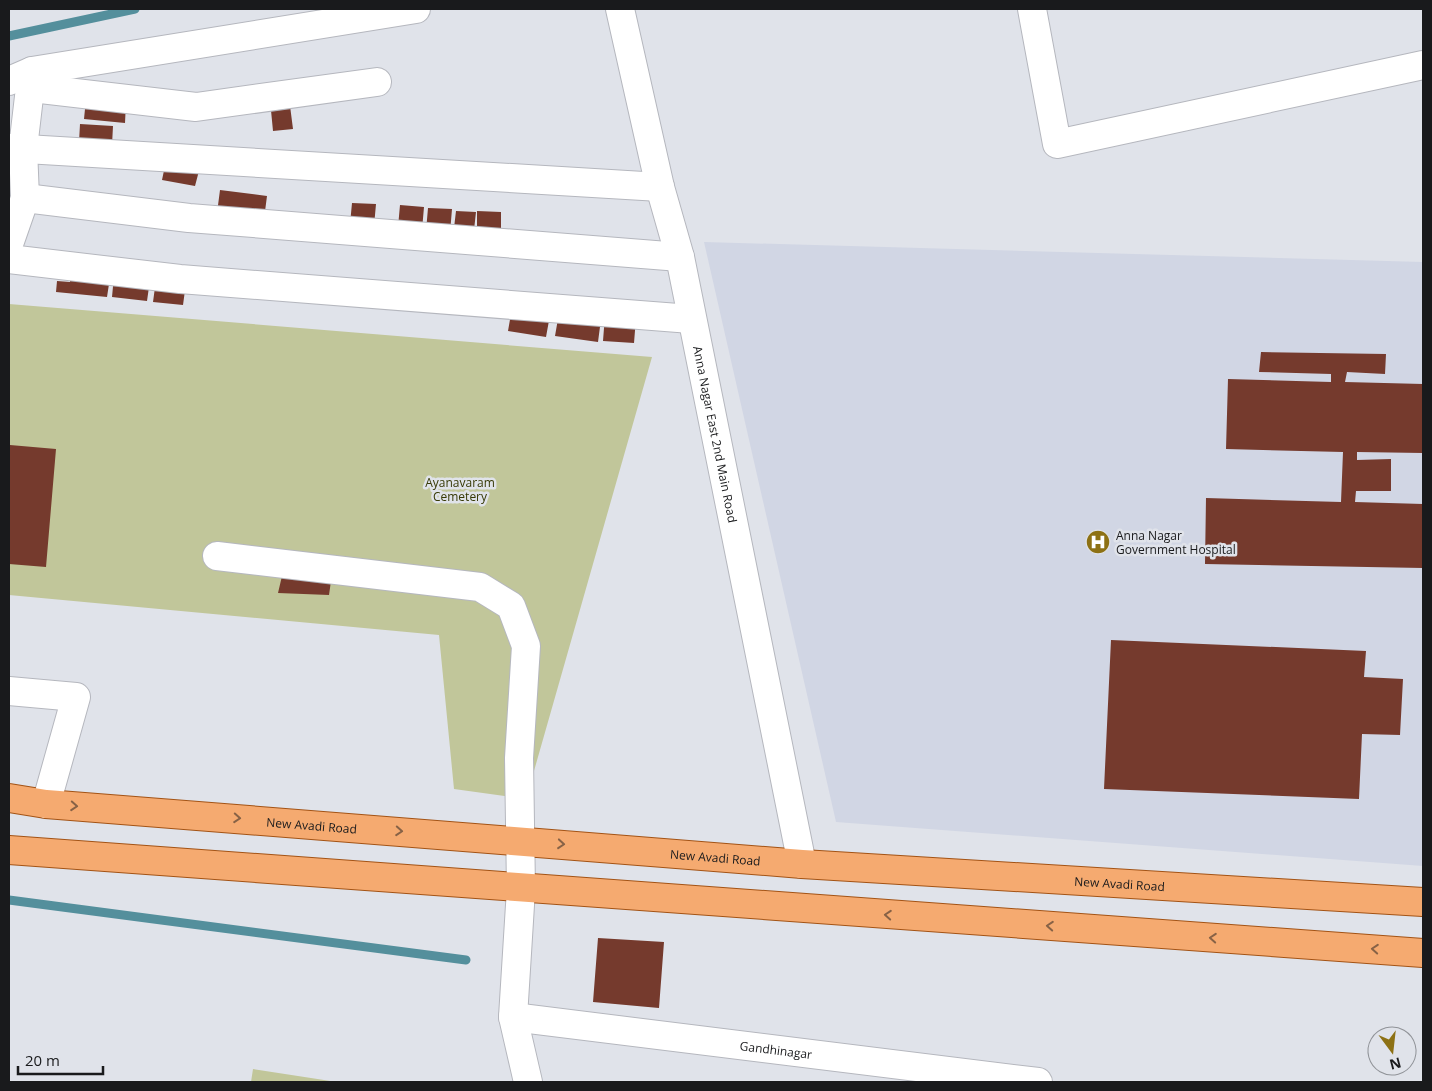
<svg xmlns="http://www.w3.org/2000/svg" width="1432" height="1091" viewBox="0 0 1432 1091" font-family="'Open Sans',sans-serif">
  <rect width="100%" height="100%" fill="#e0e3ea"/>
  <path fill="#d1d6e4" d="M704,242L1423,262V866L836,822Z"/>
  <path fill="#c1c69a" d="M9,304L652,357L526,799L454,789L439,635L9,595Z
    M253,1069L337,1082H251Z"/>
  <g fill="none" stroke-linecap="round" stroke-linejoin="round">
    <path stroke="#548f9c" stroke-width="9" d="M9,36L135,9
      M9,900L466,960"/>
  </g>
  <path fill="#753a2d" d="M289,98L293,129L273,131L270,100Z
    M86,99L126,102L125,123L84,119Z
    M80,124L113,126L112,145L79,142Z
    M166,161L200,167L195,186L162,180Z
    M220,190L267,196L264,219L217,213Z
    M352,203L376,204L374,226L350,224Z
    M400,205L424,207L422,230L398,227Z
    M428,208L452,209L450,233L426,231Z
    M456,211L476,212L474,230L454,228Z
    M477,211L501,212V232H477Z
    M71,272L97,275L96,283L109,284L107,297L56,292L57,281L70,282Z
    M114,276L150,280L147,301L112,297Z
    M156,280L186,283L183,305L153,302Z
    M512,308L550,315L546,337L508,331Z
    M559,313L601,319L598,342L555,336Z
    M605,315L636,318L634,343L603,341Z
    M1261,352L1386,354L1385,374L1347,372L1345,382L1423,384V453L1357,452V460L1391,459V491H1356L1355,502L1423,504V568L1205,564L1206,498L1341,502L1343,452L1226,449L1228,379L1331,382V374L1259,372Z
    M10,445L56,449L46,567L9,564Z
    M282,576L331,581L329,595L278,593Z
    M1111,640L1366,651L1364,677L1403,679L1400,735L1362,734L1359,799L1104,789Z
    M598,938L664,942L659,1008L593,1002Z"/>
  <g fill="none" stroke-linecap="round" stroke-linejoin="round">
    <g stroke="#b5b7be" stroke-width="30">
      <g id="minor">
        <path id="s1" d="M620,9L660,187L680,257L802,864"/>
        <path d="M1032,9L1057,144L1423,65"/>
        <path d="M9,81L32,71L416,9"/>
        <path d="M32,88L196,107L377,82"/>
        <path d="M9,148L660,187"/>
        <path d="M25,198L189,218L680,257"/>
        <path d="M9,244L25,198L23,148L32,71"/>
        <path d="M9,259L180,279L691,319"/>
        <path d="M217,556L480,587L511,606L526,646L519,758L521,889L513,1017L528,1082"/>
        <path d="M9,691L76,697L46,804"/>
        <path id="s2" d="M513,1017L1038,1082"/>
      </g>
    </g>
    <g stroke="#a35315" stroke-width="30">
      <g id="major">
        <path id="s3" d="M9,798L46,804L802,864L1423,902"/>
        <path d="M9,850L1423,953"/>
      </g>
    </g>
    <use href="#minor" stroke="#fff" stroke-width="28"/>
    <use href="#major" stroke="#f5aa70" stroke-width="28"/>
  </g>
  <defs><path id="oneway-chevron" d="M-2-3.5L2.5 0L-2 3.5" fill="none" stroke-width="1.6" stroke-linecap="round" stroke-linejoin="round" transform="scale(1.25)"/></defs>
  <g stroke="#876246">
    <use href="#oneway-chevron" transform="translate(74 806) rotate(4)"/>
    <use href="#oneway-chevron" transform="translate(237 818) rotate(4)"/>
    <use href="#oneway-chevron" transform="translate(399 831) rotate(4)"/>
    <use href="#oneway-chevron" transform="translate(561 844) rotate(5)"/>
    <use href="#oneway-chevron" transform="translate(888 915) rotate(-176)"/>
    <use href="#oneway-chevron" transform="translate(1050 926) rotate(-176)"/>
    <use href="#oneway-chevron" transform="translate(1213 938) rotate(-176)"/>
    <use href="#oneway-chevron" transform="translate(1375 949) rotate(-176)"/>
  </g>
  <defs>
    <g id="hospital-disc" transform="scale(1.25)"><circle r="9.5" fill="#8d7114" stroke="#e0e3ea"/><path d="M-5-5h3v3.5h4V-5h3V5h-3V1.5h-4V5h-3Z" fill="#fff"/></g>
  </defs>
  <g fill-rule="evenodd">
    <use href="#hospital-disc" x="1098" y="542"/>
  </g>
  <g text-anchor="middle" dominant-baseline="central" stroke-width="5" stroke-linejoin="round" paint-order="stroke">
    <g font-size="12" fill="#191a1c" stroke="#e0e3ea">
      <text stroke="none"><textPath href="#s1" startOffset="436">Anna Nagar East 2nd Main Road</textPath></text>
      <text stroke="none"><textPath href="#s3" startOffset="304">New Avadi Road</textPath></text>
      <text stroke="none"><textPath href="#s3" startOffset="709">New Avadi Road</textPath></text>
      <text stroke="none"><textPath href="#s3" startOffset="1114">New Avadi Road</textPath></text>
      <text stroke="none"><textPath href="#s2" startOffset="265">Gandhinagar</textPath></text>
    </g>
    <g font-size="12" fill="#363905" stroke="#e0e3ea">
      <text x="460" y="482">Ayanavaram<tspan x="460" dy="14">Cemetery</tspan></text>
    </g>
    <g font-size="12" fill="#191a1c" stroke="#e0e3ea" text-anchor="start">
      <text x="1116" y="535">Anna Nagar<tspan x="1116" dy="14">Government Hospital</tspan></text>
    </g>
  </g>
  <rect width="1432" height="1091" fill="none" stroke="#191a1c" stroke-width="20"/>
  <g transform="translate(1392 1051) rotate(165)"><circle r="24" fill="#e0e3ea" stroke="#909398"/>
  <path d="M0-4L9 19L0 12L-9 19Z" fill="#8d7114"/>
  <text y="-8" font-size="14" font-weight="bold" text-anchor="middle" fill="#191a1c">N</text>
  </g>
  <path d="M18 1066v8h85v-8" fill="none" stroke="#191a1c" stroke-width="2.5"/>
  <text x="25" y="1066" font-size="15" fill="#191a1c" stroke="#e0e3ea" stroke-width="4" paint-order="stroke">20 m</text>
</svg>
